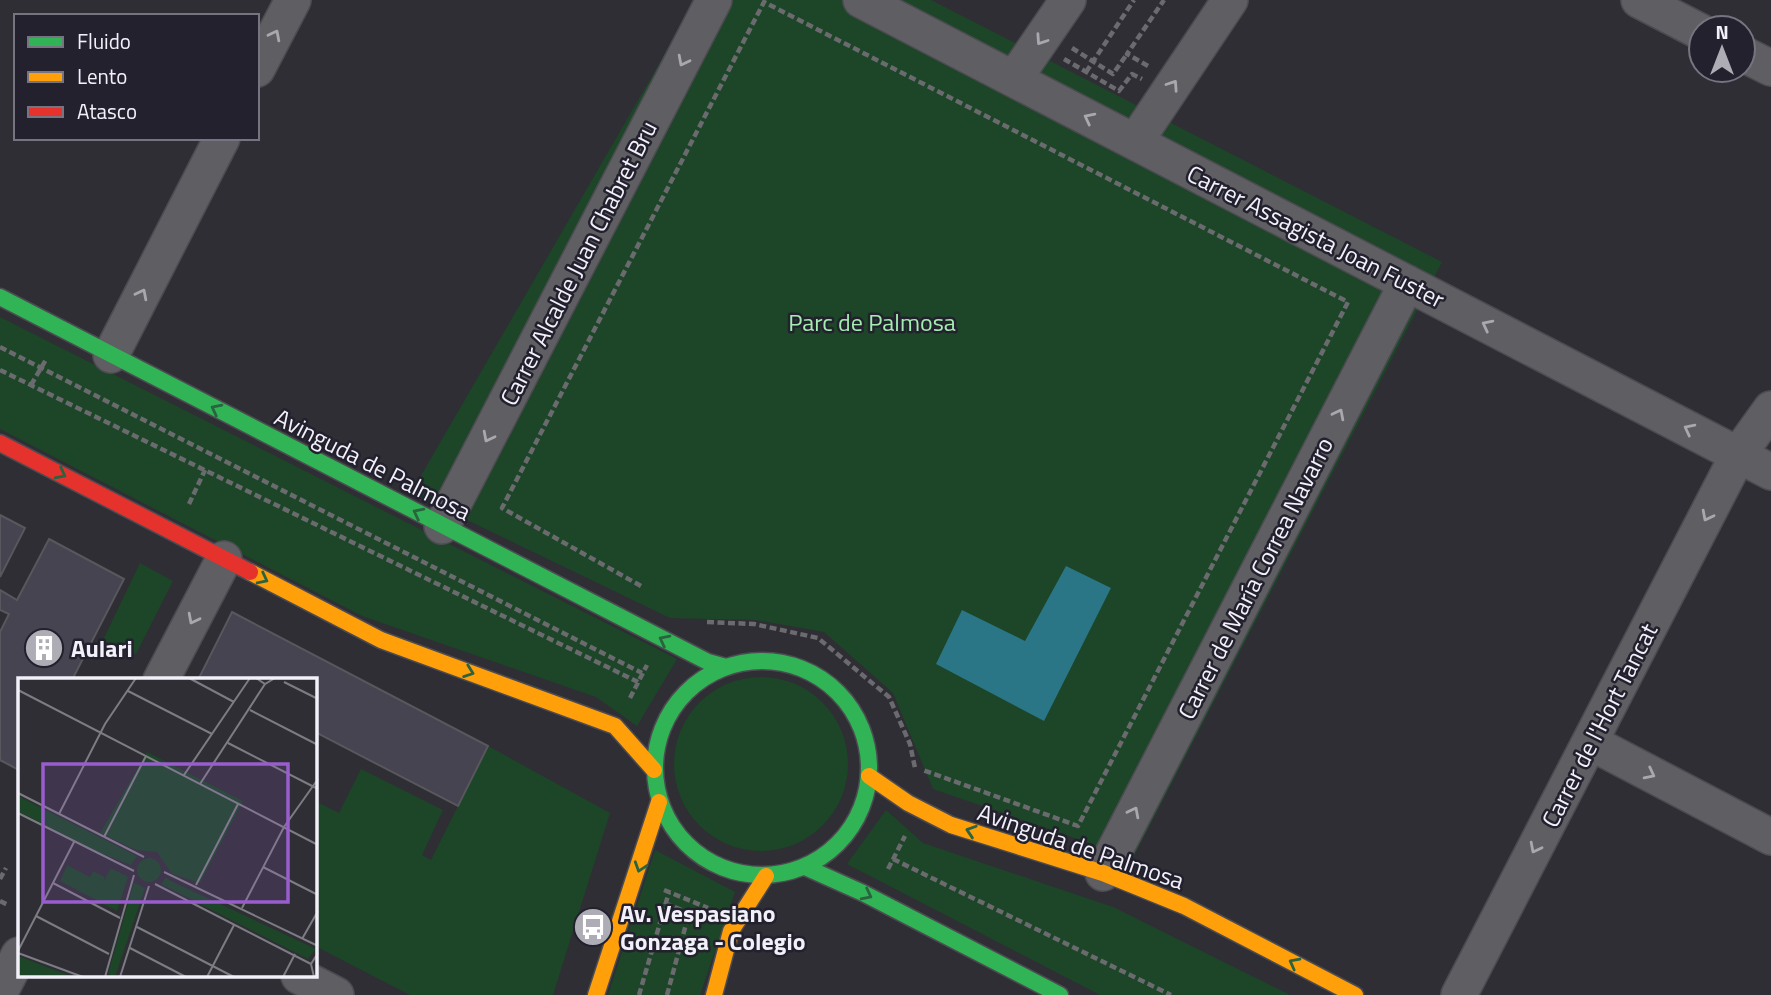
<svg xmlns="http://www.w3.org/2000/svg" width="1771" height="995" viewBox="0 0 1771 995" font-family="'Titillium Web',sans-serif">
  <rect width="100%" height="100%" fill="#2f2e35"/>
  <path fill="#1c4627" d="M696,0H931L1442,262L1133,858L933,789L893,693L824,632L756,620L670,618L411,493Z
    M0,317L677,659L637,726L596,697L362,616L0,429Z
    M140,563L173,581L136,654L103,640Z
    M674 764a87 87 0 1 1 174 0a87 87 0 1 1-174 0Z
    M488,746L610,813L553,995H410L315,946V801L339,813L361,769L443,810L422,855L431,860Z
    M886,810L923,843L1113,907L1290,995H1100L847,864Z
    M655,850L735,892L700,995H608Z"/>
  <path fill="#2a7586" d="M1066,566L1111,588L1044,721L936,664L962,610L1025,641Z"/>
  <path fill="#464450" stroke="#57575d" stroke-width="2" d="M0,515L25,528L0,577Z
    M49,539L124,579L72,680H19V770L0,760V632L9,614L0,610V590L17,600Z
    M232,612L488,746L458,806L315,732V680H198Z"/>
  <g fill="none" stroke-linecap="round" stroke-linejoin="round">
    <g stroke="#4c4b51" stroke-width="38">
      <path id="street" d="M861,0L1771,472
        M1639,0L1701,32
        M1743,54L1771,68
        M257,69L293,0
        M1014,79L1068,0
        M1135,142L1230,0
        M111,355L222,138
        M442,526L714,0
        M161,680L224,559
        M1590,742L1771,837
        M1103,873L1407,283
        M299,976L336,995
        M0,992L19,955
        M1459,995L1738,455L1771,409"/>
    </g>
    <g stroke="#4c4b51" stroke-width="19">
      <path id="fast" d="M0,297L708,662L726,667
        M655 768a107 107 0 1 1 214 0a107 107 0 1 1-214 0Z
        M805,867L863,893L1060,995"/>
    </g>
    <g stroke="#4c4b51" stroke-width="19">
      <path id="slow" d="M250,572L381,640L615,726L654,770
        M869,776L908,803L951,825L1103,873L1184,906L1355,995
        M596,995L659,802
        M714,995L731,931L766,876"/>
    </g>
    <g stroke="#4c4b51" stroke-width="19">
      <path id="jam" d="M0,443L250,572"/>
    </g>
    <path stroke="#6a6a6f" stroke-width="4.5" stroke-dasharray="7 3.5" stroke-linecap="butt" d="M1072,48L1113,74L1127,54
      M1064,59L1119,91L1132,74L1142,79
      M1148,66L1127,54L1164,0
      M1086,72L1134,0
      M0,347L642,673
      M0,370L638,682
      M31,385L47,358
      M189,504L205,470
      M641,586L502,508L764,2L1348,302L1078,826L923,770
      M707,622L754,624L818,638L889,697L910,744L915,768
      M630,698L647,665
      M893,859L1171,995
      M888,869L905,836
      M0,879L6,868
      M664,890L708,908
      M0,901L8,905
      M665,903L703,919
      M639,995L669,892
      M667,995L689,913"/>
    <use href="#street" stroke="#5f5e63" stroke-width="35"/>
    <use href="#fast" stroke="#30b455" stroke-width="16"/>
    <use href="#slow" stroke="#ff9f0a" stroke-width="16"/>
    <use href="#jam" stroke="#e5322d" stroke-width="16"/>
  </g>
  <defs><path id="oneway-chevron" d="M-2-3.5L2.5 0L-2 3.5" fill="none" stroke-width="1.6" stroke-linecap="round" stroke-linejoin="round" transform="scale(1.75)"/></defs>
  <g stroke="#a8a8ae">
    <use href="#oneway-chevron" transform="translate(275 35) rotate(-63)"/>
    <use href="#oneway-chevron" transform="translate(1041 40) rotate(124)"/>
    <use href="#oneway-chevron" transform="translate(683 61) rotate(117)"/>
    <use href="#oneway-chevron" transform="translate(1173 85) rotate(-56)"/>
    <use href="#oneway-chevron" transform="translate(1089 118) rotate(-153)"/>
    <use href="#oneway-chevron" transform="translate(142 294) rotate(-63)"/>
    <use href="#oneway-chevron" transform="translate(1487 325) rotate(-153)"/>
    <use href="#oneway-chevron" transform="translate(1339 414) rotate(-63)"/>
    <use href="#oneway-chevron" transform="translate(1689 429) rotate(-153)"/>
    <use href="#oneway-chevron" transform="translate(488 437) rotate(117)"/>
    <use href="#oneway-chevron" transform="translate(1707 516) rotate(117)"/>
    <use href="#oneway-chevron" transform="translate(193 619) rotate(117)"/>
    <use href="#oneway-chevron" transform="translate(1650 774) rotate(27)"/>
    <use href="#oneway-chevron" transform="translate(1134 812) rotate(-63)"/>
    <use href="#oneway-chevron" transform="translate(1535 848) rotate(117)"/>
  </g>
  <g stroke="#296340">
    <use href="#oneway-chevron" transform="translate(216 409) rotate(-153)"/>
    <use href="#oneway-chevron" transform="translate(61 474) rotate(27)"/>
    <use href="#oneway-chevron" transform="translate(418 513) rotate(-153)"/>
    <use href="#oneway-chevron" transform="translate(263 579) rotate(27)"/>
    <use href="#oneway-chevron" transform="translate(664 640) rotate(-153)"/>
    <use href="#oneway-chevron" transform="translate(469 672) rotate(20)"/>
    <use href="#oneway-chevron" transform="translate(971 831) rotate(-162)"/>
    <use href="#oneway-chevron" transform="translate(640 867) rotate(108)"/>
    <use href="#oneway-chevron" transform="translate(867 895) rotate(27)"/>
    <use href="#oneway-chevron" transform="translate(1294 963) rotate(-152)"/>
  </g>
  <defs>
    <g id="building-disc" transform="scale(2.0125)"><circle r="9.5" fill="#aeadb5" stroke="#23212e"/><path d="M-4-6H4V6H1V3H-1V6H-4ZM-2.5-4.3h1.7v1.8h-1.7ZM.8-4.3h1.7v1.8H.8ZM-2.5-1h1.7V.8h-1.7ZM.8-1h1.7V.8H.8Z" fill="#fff"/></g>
    <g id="bus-disc" transform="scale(2.0125)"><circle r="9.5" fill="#aeadb5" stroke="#23212e"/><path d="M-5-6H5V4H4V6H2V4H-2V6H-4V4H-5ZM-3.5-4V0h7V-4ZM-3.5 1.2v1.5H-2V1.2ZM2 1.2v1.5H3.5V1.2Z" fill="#fff"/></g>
  </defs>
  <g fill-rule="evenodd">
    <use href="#building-disc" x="44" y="648"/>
    <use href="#bus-disc" x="593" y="927"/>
  </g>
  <g text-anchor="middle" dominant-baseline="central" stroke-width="5" stroke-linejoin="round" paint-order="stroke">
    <g font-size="24" fill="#f2f1fa" stroke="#23212e">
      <text transform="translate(1316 236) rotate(27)">Carrer Assagista Joan Fuster</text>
      <text transform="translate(578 263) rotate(-63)">Carrer Alcalde Juan Chabret Bru</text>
      <text transform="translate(373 464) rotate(27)">Avinguda de Palmosa</text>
      <text transform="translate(1255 578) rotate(-63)">Carrer de María Correa Navarro</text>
      <text transform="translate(1599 725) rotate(-63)">Carrer de l'Hort Tancat</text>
      <text transform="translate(1081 846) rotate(19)">Avinguda de Palmosa</text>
    </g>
    <g font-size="24" fill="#a3edb0" stroke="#23212e">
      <text x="872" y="322">Parc de Palmosa</text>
    </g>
    <g font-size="24" font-weight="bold" fill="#f2f1fa" stroke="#23212e" text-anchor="start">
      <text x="71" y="648">Aulari</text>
      <text x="620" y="913">Av. Vespasiano<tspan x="620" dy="28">Gonzaga - Colegio</tspan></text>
    </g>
  </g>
  <g transform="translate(18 678)">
    <rect width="299" height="299" fill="#2f2e35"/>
    <path d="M129,74L225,123L182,205L154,196L139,174L118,172L82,155ZM0,118L119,178L113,187L75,172L0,133ZM119 192a12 12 0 1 1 24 0a12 12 0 1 1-24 0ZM49,187L72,199L75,193L87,199L85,205L93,190L110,199L99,233L42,203ZM148,199L153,203L298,271L290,281L143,206ZM116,204L127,210L97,299L90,296ZM0,278L55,299H0Z" fill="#1c4627"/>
    <path fill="none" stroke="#7d7c84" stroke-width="2" d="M171,0L216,24M238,0L247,6L257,0M266,4L300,21M0,12L300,167M110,13L194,56M232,32L300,67M210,65L300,111M166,97L232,0M182,106L247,6M0,115L126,179M0,135L116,193M41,136L87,46L118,0M86,159L128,78M245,189L300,217M146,194L300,268M35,205L102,240M137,206L293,286M178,207L220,126M224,230L266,149L300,101M18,238L91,276M119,249L216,299M284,261L300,233M112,270L168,299M0,273L56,164M0,275L65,299M87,299L116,197M102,299L131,208M189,299L216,247M265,299L277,276M296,299L293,286L300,275"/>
    <path fill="#995dce" fill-opacity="0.15" stroke="#995dce" stroke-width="3.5" d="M25,86H270V224H25Z"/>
    <rect width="299" height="299" fill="none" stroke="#f2f1fa" stroke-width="3.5"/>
  </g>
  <rect x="14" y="14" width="245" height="126" fill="#23212e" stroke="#767480" stroke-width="2"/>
  <rect x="28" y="37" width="35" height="10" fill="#30b455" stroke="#767480" stroke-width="2"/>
  <text x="77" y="49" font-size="21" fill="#f2f1fa">Fluido</text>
  <rect x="28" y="72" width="35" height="10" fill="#ff9f0a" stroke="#767480" stroke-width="2"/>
  <text x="77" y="84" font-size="21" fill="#f2f1fa">Lento</text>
  <rect x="28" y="107" width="35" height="10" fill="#e5322d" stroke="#767480" stroke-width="2"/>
  <text x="77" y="119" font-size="21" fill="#f2f1fa">Atasco</text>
  <g transform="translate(1722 49)"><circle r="33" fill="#23212e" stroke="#767480" stroke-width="2"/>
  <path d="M0-5L12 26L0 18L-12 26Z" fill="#aeadb5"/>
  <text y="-10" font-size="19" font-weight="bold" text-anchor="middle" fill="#f2f1fa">N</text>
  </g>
</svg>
